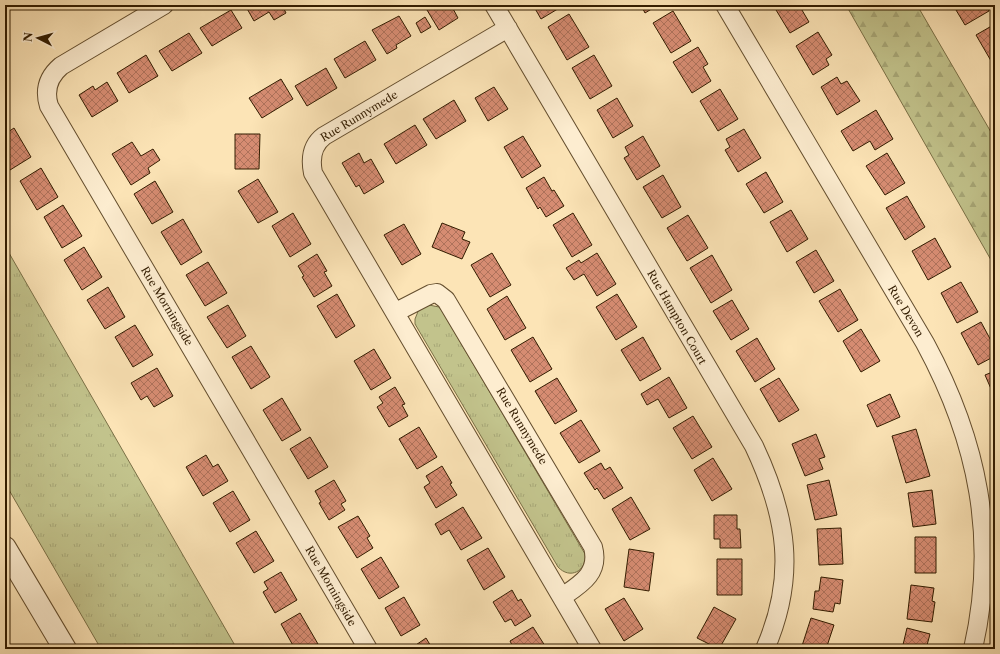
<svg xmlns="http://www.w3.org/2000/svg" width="1000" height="654" viewBox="0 0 1000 654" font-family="'Libre Caslon Text',serif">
  <defs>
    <pattern id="grass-tufts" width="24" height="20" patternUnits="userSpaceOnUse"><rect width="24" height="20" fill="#c2c38c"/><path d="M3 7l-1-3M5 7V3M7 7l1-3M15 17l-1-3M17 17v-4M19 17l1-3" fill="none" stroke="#a7a777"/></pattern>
    <pattern id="forest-firs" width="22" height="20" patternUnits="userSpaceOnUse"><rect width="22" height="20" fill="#c2c38c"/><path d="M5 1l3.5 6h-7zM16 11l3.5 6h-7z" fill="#a7a777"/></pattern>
    <pattern id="building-cross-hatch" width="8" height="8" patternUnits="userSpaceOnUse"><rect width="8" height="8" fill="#d68c72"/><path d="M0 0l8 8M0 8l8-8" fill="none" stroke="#ae725b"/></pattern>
  </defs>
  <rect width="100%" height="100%" fill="#fce4b6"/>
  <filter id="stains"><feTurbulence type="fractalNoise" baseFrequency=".005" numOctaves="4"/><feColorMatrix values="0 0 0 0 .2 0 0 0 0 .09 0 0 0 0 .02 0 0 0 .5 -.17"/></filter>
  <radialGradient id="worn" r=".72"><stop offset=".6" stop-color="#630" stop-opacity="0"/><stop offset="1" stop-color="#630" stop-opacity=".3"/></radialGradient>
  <path fill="url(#grass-tufts)" stroke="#7a7046" d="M5,246L237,649H101L5,483Z
    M429,305L439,307L442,311L585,554C587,571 570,580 558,567L415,324V319L419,309Z"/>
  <path fill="url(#forest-firs)" stroke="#7a7046" d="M846,5H917L995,139V267Z"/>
  <path fill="url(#building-cross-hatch)" stroke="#321c00" d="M245,5H282L286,13L274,20L269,12L254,21Z
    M424,5H451L458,18L439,30Z
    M533,5H560L561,7L541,19Z
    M641,5H658L645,13Z
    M773,5H799L809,22L790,33Z
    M953,5H985L989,11L965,25Z
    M231,10L242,28L212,46L200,28Z
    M673,11L691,41L671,53L653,23Z
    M569,14L589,47L567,60L548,27Z
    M399,16L411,36L396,45L397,48L387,54L372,30Z
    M425,17L431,27L421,33L416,23Z
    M995,24V65L994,66L976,35Z
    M818,32L832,55L826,59L829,65L813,75L796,46Z
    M189,33L202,53L172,71L159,51Z
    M365,41L376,60L345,78L334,59Z
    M698,47L708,64L703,67L711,81L692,93L673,62Z
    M146,55L158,76L129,93L117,73Z
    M594,55L612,86L590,99L572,68Z
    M326,68L337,88L307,106L295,86Z
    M837,77L841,84L847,81L860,101L837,115L821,87Z
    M281,79L293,99L262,118L249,98Z
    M107,82L118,101L92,117L79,95L93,86L95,90Z
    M494,87L508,109L488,121L475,98Z
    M720,89L738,119L718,131L700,101Z
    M617,98L633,126L613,138L597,110Z
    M454,100L466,121L436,139L423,119Z
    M876,110L893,139L875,150L870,141L853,151L841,131Z
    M415,125L427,145L396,164L384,144Z
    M14,128L31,157L10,170L5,161V134Z
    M744,129L761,158L738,172L725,150L730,147L726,139Z
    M235,134H260L259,169H235Z
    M523,136L541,166L522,178L504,147Z
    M643,136L660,166L637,180L624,158L629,155L625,147Z
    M132,142L141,156L153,149L160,160L148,168L150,173L131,185L112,154Z
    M359,153L364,163L371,159L384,182L364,194L359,185L356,187L342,163Z
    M887,153L905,183L885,195L866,166Z
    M41,168L58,197L37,210L20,181Z
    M766,172L783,202L764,213L746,184Z
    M663,175L681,207L662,218L643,187Z
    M544,177L552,191L554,190L564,206L546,217L540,207L538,209L526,188Z
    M258,179L278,212L258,223L238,191Z
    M155,181L173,212L152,224L134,194Z
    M907,196L925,227L905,240L886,208Z
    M63,205L82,236L62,248L44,217Z
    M791,210L808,239L787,252L770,222Z
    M293,213L311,244L290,257L272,226Z
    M573,213L592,245L572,257L553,225Z
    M688,215L708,248L687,261L667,228Z
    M183,219L202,252L181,265L161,232Z
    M442,223L465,232L462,239L470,242L462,259L432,247Z
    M404,224L421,254L402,265L384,235Z
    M935,238L951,267L928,280L912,251Z
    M84,247L102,277L82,290L64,260Z
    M816,250L834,281L814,293L796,262Z
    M492,253L511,285L490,297L471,265Z
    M597,253L616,284L597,296L584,274L574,280L566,268L579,260L581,263Z
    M317,254L327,271L324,272L332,286L314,297L302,277L304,276L298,266Z
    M712,255L732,290L711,303L690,268Z
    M208,262L227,293L205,306L186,275Z
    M961,282L978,312L957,323L941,293Z
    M108,287L125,317L105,329L87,300Z
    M840,289L858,320L838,332L819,301Z
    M337,294L355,326L336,338L317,306Z
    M617,294L637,327L616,340L596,307Z
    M507,296L526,328L505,340L487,309Z
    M732,300L749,329L731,340L713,311Z
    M228,305L246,336L227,348L207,317Z
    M981,322L995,348V356L978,365L961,333Z
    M135,325L153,355L133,367L115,337Z
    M861,329L880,361L861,372L843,341Z
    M533,337L552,369L530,382L511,350Z
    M643,337L661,369L640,381L621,350Z
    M757,338L775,369L755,382L736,351Z
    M251,346L270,377L251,389L232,357Z
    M374,349L391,378L371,390L354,361Z
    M157,368L173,396L154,407L147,396L141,400L131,383Z
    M995,371V398L985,375Z
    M669,377L687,408L669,418L658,399L647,405L641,394Z
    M557,378L577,411L555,424L535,391Z
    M779,378L799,410L779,422L760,389Z
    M395,387L405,404L402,405L408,416L389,427L377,407L383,403L379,397Z
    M890,394L900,417L877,427L867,405Z
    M282,398L301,430L282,441L263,410Z
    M693,416L712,447L692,459L673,428Z
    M581,420L600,451L579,463L560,433Z
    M419,427L437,457L417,469L399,439Z
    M916,429L930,476L906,483L892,436Z
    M816,434L825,457L819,459L823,469L805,476L792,444Z
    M310,437L328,467L308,479L290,449Z
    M206,455L213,467L218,464L228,481L203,496L186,467Z
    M713,458L732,489L712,501L694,470Z
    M601,463L605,470L610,467L623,488L604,499L597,488L595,490L584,473Z
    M442,466L452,483L450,484L457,495L436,508L424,487L430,483L426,476Z
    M334,480L346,501L341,504L345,510L329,520L319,503L321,502L315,491Z
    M829,480L837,515L815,520L807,485Z
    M932,490L936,524L913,527L908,493Z
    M233,491L250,520L230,532L213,503Z
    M631,497L650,529L630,540L612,509Z
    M463,507L482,538L461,550L449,530L441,535L435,524Z
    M714,515H737V529H740L741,548H720V539H714Z
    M358,516L370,536L367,538L373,548L357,558L338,527Z
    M841,528L843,564L819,565L817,529Z
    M256,531L274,561L254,573L236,543Z
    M915,537H936V573H915Z
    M488,548L505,577L484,590L467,560Z
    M629,549L654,553L649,591L624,587Z
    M381,557L399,587L379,599L361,569Z
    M717,559H742V595H717Z
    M281,572L297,600L275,613L263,592L268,589L264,582Z
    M821,577L843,580L840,604L835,603L833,612L813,609L815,591H819Z
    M911,585L934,588L932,601L935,602L932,622L907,619Z
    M512,590L518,601L521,599L531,616L515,626L511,619L505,622L493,602Z
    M404,597L420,625L401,636L385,608Z
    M624,598L643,629L624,641L605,609Z
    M714,607L736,619L719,649L697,638Z
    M300,613L318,644L309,649H295L281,624Z
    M811,618L834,625L826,649H801Z
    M533,627L547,649H514L510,641Z
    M907,628L930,634L926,649H902Z
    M426,638L432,648L435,646L437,649H410Z"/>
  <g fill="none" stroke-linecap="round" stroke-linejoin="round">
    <g stroke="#644e2e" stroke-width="20">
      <path id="minor" d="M164,5L61,66C48,77 44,90 49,106L368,649
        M494,5L754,446C787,516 797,576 765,649
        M725,5L925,343C978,441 998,539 973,649
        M508,28L324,136C312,145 310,158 313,173L592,649
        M396,312L431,294L437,293L446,300L593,547C600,573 581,584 562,597"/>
    </g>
    <g stroke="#644e2e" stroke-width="24">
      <path id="tertiary" d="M5,548L65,649"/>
    </g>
    <use href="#minor" stroke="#fdedd0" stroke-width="18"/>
    <use href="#tertiary" stroke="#fdedd0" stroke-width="22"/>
  </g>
  <g text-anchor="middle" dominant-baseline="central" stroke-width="3" stroke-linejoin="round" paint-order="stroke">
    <g font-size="11" fill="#321c00" stroke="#fdedd0">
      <text transform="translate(359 116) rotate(-31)">Rue Runnymede</text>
      <text transform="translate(167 306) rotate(59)">Rue Morningside</text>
      <text transform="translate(906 311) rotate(59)">Rue Devon</text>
      <text transform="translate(677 317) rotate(60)">Rue Hampton Court</text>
      <text transform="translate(522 426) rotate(59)">Rue Runnymede</text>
      <text transform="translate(331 586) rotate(60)">Rue Morningside</text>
    </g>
  </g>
  <rect width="1000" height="654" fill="none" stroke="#fce4b6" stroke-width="20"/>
  <rect x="6" y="6" width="988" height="642" fill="none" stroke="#321c00" stroke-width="2"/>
  <rect x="10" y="10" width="980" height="634" fill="none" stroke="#321c00"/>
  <g transform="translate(38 38) rotate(276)" stroke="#fdedd0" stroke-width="3" paint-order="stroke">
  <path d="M0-3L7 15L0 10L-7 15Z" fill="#321c00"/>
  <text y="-6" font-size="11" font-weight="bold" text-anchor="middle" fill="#321c00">N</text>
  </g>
  <rect width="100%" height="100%" filter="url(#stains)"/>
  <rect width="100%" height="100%" fill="url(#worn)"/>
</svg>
